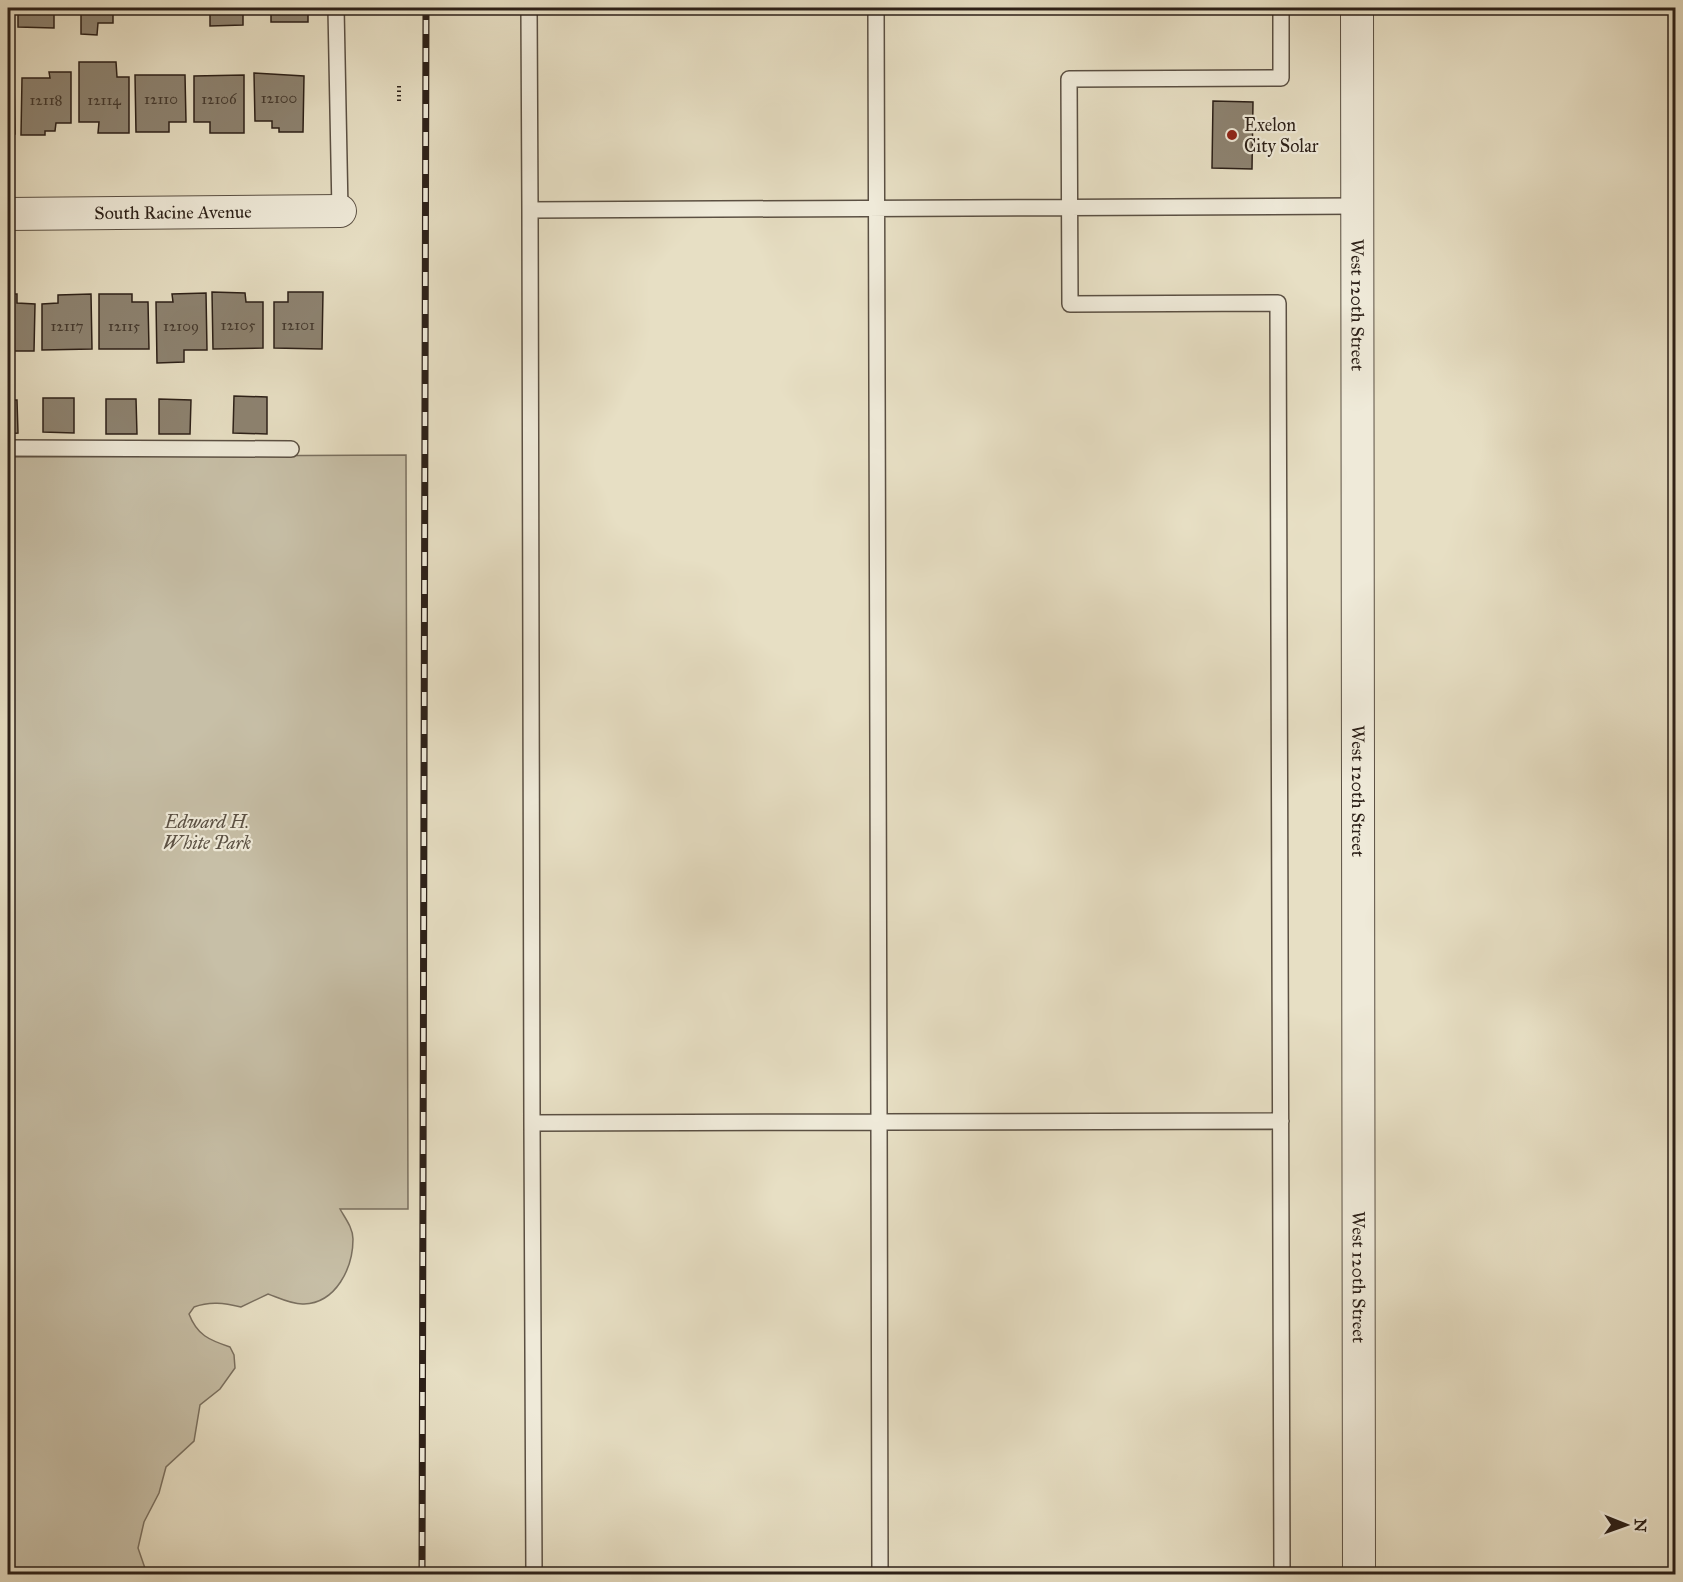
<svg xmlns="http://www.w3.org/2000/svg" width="1683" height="1582" viewBox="0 0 1683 1582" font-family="'IM FELL Great Primer',serif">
  <rect width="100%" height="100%" fill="#e7dfc4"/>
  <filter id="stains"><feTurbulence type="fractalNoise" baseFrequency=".00333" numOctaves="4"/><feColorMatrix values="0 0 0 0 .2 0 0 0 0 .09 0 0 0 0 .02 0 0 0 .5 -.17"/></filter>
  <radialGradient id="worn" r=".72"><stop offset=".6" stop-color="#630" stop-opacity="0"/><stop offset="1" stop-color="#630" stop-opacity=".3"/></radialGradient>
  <path fill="#c7bfa7" stroke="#7a7060" stroke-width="1.5" d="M406,455L408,1209H340C345,1218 353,1228 353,1239C353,1268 336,1303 304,1304C293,1305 279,1298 268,1294L241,1307C224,1303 210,1301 194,1307L189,1314C197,1335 209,1340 230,1347L234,1355L235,1368L220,1389L200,1405L194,1441L166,1467L159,1493L144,1522L138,1548L147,1574H8V457Z"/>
  <path fill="#8d8371" stroke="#2c2018" stroke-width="1.5" d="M8,8H12V29H8Z
    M18,8H54V28L18,27Z
    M81,8H113V23H98L97,35L81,34Z
    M210,8H243V25L210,26Z
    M271,8H308V22H271Z
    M79,62H116L117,77H129V133H98L99,122H79Z
    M49,72H71V123H56L55,131H45V135H21L22,78H50Z
    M254,73L304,76L303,132H279V128H272V121H255Z
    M135,75H185L186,122H169V132H136Z
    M244,75V133H210V122H194V76Z
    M8,78H14L15,134H8Z
    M1213,101L1253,102L1252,169L1212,168Z
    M212,292L245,293L246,302H263V348L213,349Z
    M288,292H323L322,349L274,348V302H288Z
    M206,293L207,350H184V362L157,363L156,302H173L172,294Z
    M8,294H17V303L35,304L34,351H8Z
    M91,294L92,349L42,350V304L58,303V295Z
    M99,294H132V302H148L149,349H99Z
    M234,396L267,397V434L233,433Z
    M43,398H74V433L43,432Z
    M106,399H136L137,434H106Z
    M159,399L191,400L190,434H159Z
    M8,400H17L18,433L8,434Z"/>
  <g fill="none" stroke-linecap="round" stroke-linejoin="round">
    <g stroke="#5b5043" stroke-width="18">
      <path id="lane" d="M336,8L340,211
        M529,8L530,210
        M876,8L879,1122L1281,1121
        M1281,8V78L1069,79L1070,304L1278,303L1282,1574
        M8,448L291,449
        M532,1123L534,1574
        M880,1574L879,1122L532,1123L530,210L1357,206"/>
    </g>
    <g stroke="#5b5043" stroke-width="34">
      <g id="street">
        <path id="s1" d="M1357,8L1359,1574"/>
        <path id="s2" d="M8,214L340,211"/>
      </g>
    </g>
    <path stroke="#2c2018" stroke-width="4" stroke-dasharray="1.5 3" stroke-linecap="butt" d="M399,86V101"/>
    <use href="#lane" stroke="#efead9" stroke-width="15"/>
    <use href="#street" stroke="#efead9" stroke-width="32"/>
    <g stroke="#2c2018" stroke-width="7">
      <path id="rail" d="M422,1574L426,8"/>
    </g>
    <use href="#rail" stroke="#efead9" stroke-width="4.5" stroke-dasharray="14" stroke-linecap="butt"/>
  </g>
  <circle fill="#8f2418" stroke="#efead9" stroke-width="2" cx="1232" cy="135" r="6"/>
  <g text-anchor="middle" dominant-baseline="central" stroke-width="4.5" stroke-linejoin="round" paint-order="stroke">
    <g font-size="15" fill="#44392e">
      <text x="279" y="98">12100</text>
      <text x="161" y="99">12110</text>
      <text x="219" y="99">12106</text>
      <text x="46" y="100">12118</text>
      <text x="104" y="100">12114</text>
      <text x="238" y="325">12105</text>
      <text x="298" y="325">12101</text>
      <text x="67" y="326">12117</text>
      <text x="124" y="326">12115</text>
      <text x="181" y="326">12109</text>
    </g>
    <g font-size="18" fill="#2c2018" stroke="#efead9" text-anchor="start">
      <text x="1244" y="125">Exelon<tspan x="1244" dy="21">City Solar</tspan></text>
    </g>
    <g font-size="18" fill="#2c2018" stroke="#efead9">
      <text stroke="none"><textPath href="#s2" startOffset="165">South Racine Avenue</textPath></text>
      <text stroke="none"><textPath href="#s1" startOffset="297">West 120th Street</textPath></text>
      <text stroke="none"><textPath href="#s1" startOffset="783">West 120th Street</textPath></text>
      <text stroke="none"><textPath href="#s1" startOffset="1269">West 120th Street</textPath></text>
    </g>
    <g font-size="18" font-style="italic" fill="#5a5043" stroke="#efead9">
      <text x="207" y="822">Edward H.<tspan x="207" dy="21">White Park</tspan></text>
    </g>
  </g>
  <rect width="1683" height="1582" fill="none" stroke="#e7dfc4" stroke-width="30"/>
  <rect x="9" y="9" width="1665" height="1564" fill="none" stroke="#2c2018" stroke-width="3"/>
  <rect x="15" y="15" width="1653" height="1552" fill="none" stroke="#2c2018" stroke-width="1.5"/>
  <g transform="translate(1626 1525) rotate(91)" stroke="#efead9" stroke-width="4.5" paint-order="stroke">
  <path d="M0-4.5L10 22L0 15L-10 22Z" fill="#2c2018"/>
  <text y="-9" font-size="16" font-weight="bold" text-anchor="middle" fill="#2c2018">N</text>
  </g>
  <rect width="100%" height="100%" filter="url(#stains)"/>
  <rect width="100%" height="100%" fill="url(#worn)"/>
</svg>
